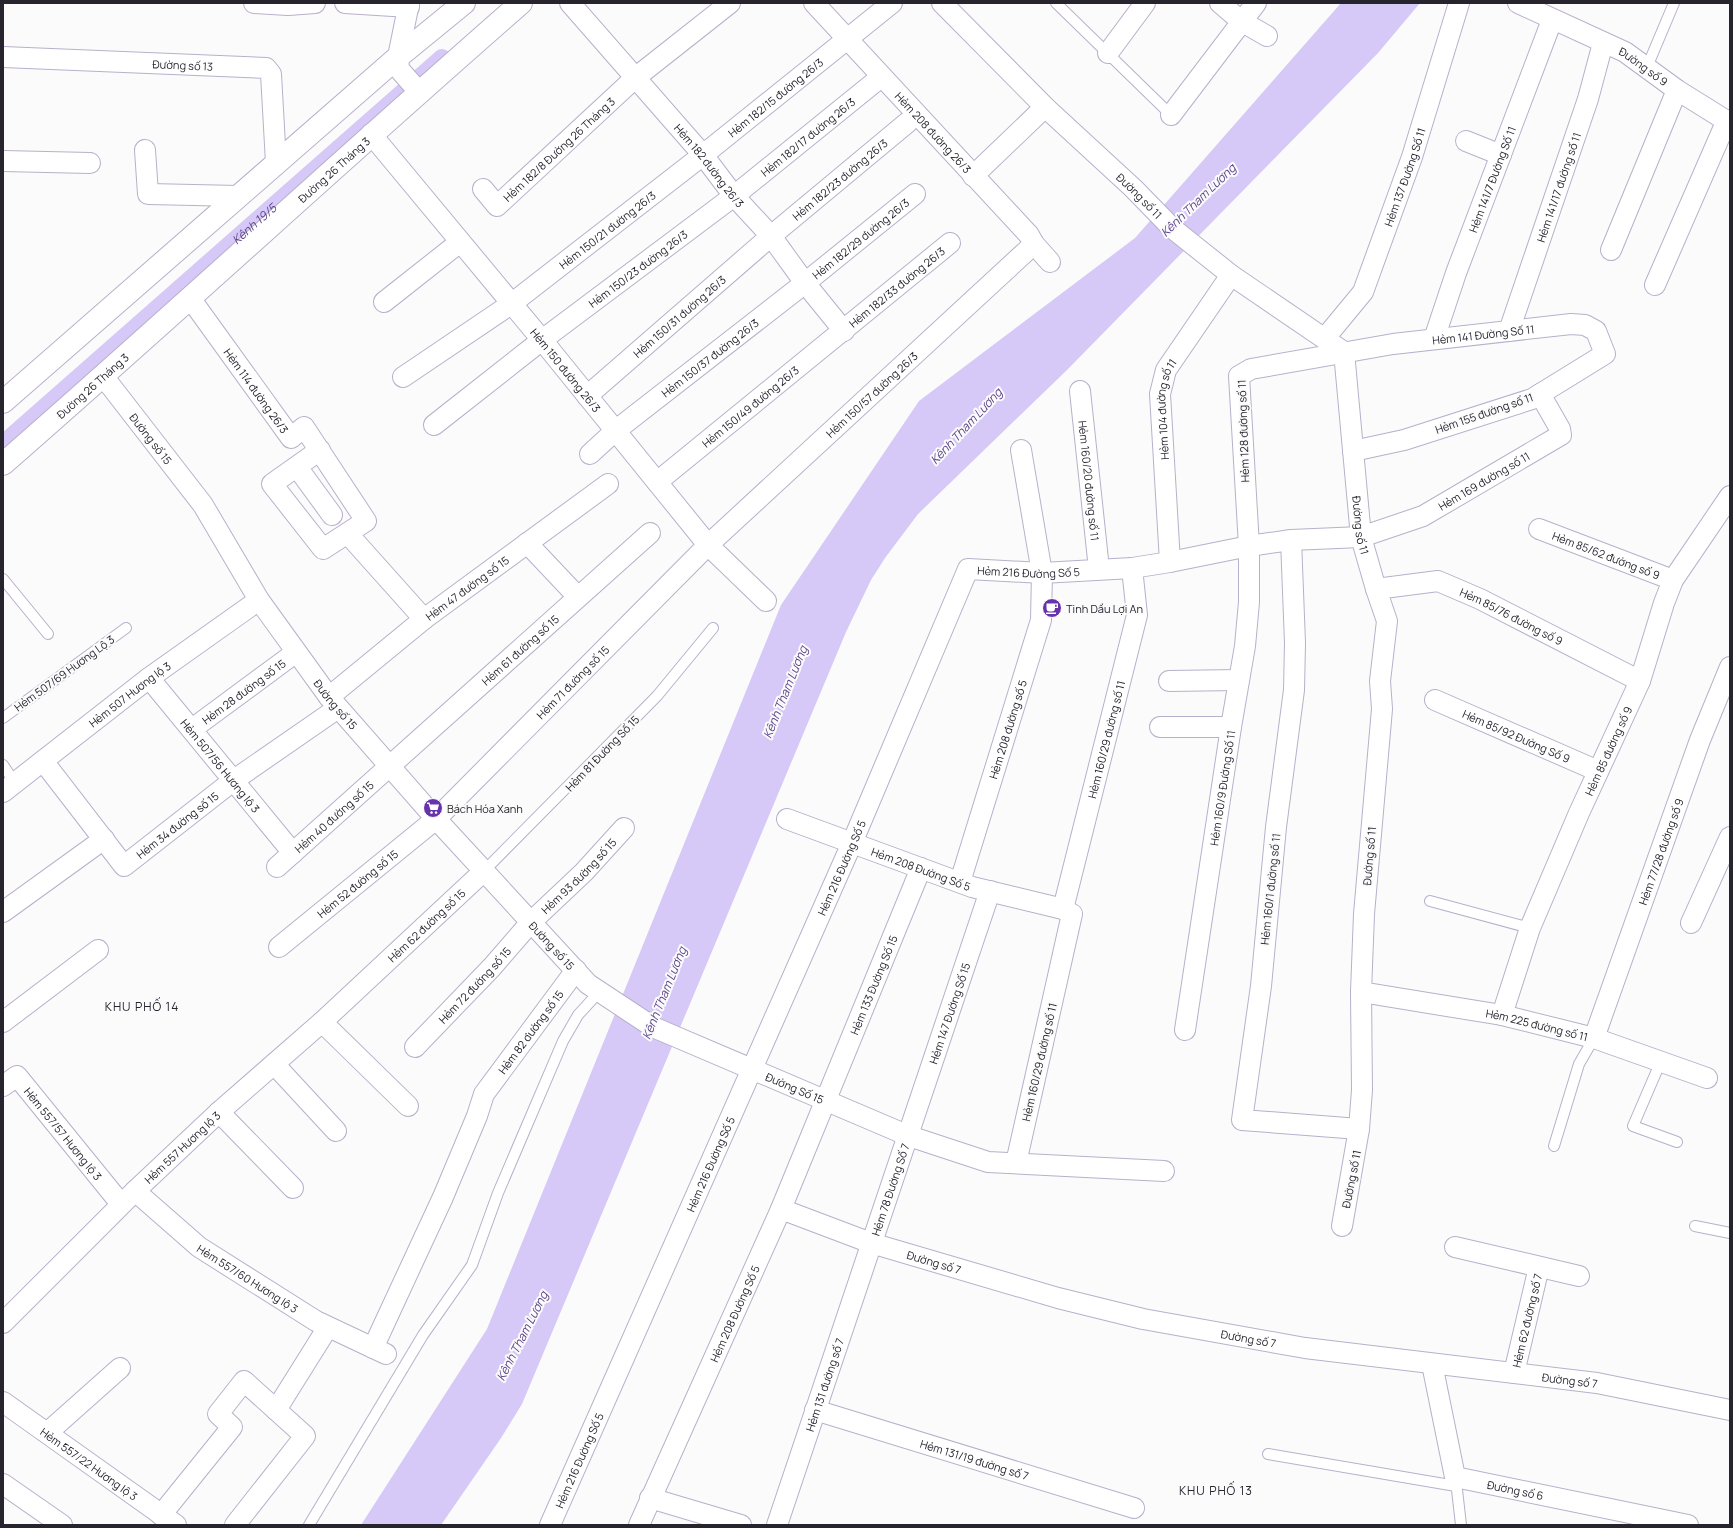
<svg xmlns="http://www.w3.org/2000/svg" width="1733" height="1528" viewBox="0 0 1733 1528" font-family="Manrope,sans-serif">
  <rect width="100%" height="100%" fill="#fbfbfb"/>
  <path fill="#d6c8f7" d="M1341,3H1420L1378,53L1067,370L918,514L885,558L871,580L846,632L522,1404L501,1438L441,1525H361L487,1329L781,605L919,401L1135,238Z"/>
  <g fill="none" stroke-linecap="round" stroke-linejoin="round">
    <path stroke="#d6c8f7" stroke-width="18" id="s1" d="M3,444L442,58"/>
    <g stroke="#b8b0cb" stroke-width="12">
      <path id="lane" d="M1056,3L1171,115
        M1647,67L1674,3
        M3,579L48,634
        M3,718L126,628
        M3,765L15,783
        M484,871L657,696L713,628
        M1430,901L1530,928
        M1661,1061L1633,1126L1677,1142
        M1554,1146L1579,1064L1594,1038
        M1695,1226L1730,1233
        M1268,1454L1456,1486
        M1456,1481L1461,1525
        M309,1525L423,1335L472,1265L498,1193L563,1041L578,1015L600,991"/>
    </g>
    <g stroke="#b8b0cb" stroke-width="22">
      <g id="street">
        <path d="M254,3L288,5L315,3"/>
        <path d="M345,3L409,7"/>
        <path d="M409,3L398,57L399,69L419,92"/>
        <path id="s2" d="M570,3L703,155L734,196L771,236L805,283L844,331"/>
        <path id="s3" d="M814,3L1029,235L1034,244L1050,262"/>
        <path id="s4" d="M942,3L1045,107L1133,188L1172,228L1231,275L1344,352L1361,537L1376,589L1387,621L1380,681L1382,709L1364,914L1361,992L1362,1090L1359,1129L1342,1226"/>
        <path d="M1220,3L1241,21L1267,36"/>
        <path id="s5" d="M1518,3L1625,52L1677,90L1730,123"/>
        <path d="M1108,53L1145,3"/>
        <path id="s6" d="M3,57L266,68L271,74L276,163"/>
        <path d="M1171,115L1256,3"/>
        <path id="s7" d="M371,134L542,340L708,545L766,601"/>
        <path d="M1466,141L1501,155"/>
        <path d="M145,150L148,194L239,196"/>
        <path d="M3,161L90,163"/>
        <path d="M973,176L1045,107"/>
        <path id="s8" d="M483,189L497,206L635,78L730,3"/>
        <path d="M1611,250L1677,90"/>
        <path d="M1655,285L1727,120"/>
        <path id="s9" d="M190,298L291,438L304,427L366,521L323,549L272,484L320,450"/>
        <path d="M384,302L460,242"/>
        <path id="s10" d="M1509,331L1588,99L1603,43"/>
        <path id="s11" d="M1325,338L1363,292L1412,157L1459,3"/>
        <path id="s12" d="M1434,339L1456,273L1552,20"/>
        <path id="s13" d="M103,376L203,505L259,600L329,697L436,819L588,984L653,1027L909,1136L988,1162L1164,1171"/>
        <path id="s14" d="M403,377L511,304L703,155L892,3"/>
        <path id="s15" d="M1080,391L1099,569"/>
        <path id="s16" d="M587,396L771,236L908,122"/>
        <path id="s17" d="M434,425L542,340L734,196L881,77"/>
        <path id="s18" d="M590,454L615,431L805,283L915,194"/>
        <path d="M297,467L332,515"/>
        <path id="s19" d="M657,482L950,243"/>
        <path id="s20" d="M1539,529L1673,580"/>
        <path d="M348,534L424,619"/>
        <path d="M1291,540L1295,643L1294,690L1276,827L1261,986L1242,1120L1359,1129"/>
        <path d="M527,543L578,597"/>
        <path id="s21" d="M1170,562L1160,394L1166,370L1231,275"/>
        <path id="s22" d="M1376,589L1438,581L1480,599L1640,681"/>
        <path id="s23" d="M149,678L293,853"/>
        <path d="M1169,681L1239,680"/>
        <path id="s24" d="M329,697L424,619L608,484"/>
        <path id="s25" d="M1435,700L1598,771"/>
        <path d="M1160,727H1231"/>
        <path id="s26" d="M192,729L295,653"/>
        <path id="s27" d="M43,761L124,866L234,780L338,708"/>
        <path id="s28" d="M3,792L149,678L259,600"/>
        <path id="s29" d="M787,819L972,887L1063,909L1072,914L1016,1163"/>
        <path id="s30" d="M277,867L650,533"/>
        <path id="s31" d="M960,882L1041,620L1042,573L1021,450"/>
        <path id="s32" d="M1063,909L1137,615L1132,568"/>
        <path d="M3,912L104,839"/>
        <path d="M1691,923L1730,837"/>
        <path id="s33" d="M279,947L436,819L708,545L1034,244"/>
        <path id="s34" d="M1361,992L1502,1015L1594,1038L1707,1078"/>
        <path id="s35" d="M1502,1015L1530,928L1579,813L1640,681L1664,603L1673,580L1730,496"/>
        <path d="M3,1022L98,950"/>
        <path d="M322,1022L408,1106"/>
        <path id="s36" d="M1185,1030L1231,727L1245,646L1249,602V546L1239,376L1251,369L1393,344L1571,324L1585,325L1596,331L1605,354L1532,399L1404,440L1353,451"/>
        <path id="s37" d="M1594,1038L1700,740L1730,667"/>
        <path id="s38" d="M415,1047L492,967L531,922L584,872L624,828"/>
        <path d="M274,1064L336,1131"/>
        <path id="s39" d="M3,1086L17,1076L121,1204"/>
        <path d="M219,1112L293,1188"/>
        <path id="s40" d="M135,1191L199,1247L316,1321L386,1354"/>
        <path id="s41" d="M781,1209L871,1243L1058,1298L1143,1319L1305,1348L1597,1383L1730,1410"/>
        <path d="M1455,1247L1579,1276"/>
        <path id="s42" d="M3,1323L135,1191L219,1112L322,1022L484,871"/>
        <path id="s43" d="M373,1348L443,1197L477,1116L484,1094L576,970"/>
        <path id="s44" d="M1432,1364L1455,1477L1688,1525"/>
        <path id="s45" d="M1514,1373L1539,1267"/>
        <path id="s46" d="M3,1402L176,1525"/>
        <path d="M276,1410L328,1327"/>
        <path id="s47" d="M815,1410L1134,1508"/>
        <path d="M47,1433L120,1368"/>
        <path d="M3,1484L62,1525"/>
        <path d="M650,1498L741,1525"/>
        <path d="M161,1515L232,1427L218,1414L244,1381L305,1436L235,1525"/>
        <path id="s48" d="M550,1525L852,843L968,569L1042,573L1132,568L1170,562L1249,546L1291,540L1361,537L1423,516L1561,435L1560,429L1540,394"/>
        <path id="s49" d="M639,1525L781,1209L921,868"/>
        <path id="s50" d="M777,1525L990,891"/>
      </g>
    </g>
    <g stroke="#b8b0cb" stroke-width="24">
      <g id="secondary">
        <path d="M3,402L398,57L464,3"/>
        <path id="s51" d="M3,464C177,312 347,155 521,3"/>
      </g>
    </g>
    <use href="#lane" stroke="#fff" stroke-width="10"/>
    <use href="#street" stroke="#fff" stroke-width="20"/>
    <use href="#secondary" stroke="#fff" stroke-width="22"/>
  </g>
  <defs>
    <g id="cafe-disc" transform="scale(1)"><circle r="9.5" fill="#6633ab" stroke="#fbfbfb"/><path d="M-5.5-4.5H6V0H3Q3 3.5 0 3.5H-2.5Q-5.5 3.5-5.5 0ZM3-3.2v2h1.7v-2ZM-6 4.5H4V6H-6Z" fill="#fff"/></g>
    <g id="supermarket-disc" transform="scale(1)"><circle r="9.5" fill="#6633ab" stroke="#fbfbfb"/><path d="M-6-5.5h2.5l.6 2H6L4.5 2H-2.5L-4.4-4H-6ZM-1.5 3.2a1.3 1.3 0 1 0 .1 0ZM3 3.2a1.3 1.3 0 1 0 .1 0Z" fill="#fff"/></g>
  </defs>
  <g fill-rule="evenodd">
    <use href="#cafe-disc" x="1052" y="608"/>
    <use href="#supermarket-disc" x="433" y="808"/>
  </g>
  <g text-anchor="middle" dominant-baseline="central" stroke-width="4" stroke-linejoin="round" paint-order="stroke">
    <g font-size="11" fill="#27242e" stroke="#fbfbfb">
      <text stroke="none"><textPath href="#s6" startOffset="180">Đường số 13</textPath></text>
      <text stroke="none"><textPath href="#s5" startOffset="141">Đường số 9</textPath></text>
      <text stroke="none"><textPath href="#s14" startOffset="466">Hẻm 182/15 đường 26/3</textPath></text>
      <text stroke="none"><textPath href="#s3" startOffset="176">Hẻm 208 đường 26/3</textPath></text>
      <text stroke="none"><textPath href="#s17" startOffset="472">Hẻm 182/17 đường 26/3</textPath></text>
      <text stroke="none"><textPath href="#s8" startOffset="106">Hẻm 182/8 Đường 26 Tháng 3</textPath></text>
      <text stroke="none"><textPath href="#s2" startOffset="214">Hẻm 182 đường 26/3</textPath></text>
      <text stroke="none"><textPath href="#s51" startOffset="443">Đường 26 Tháng 3</textPath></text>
      <text stroke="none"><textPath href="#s11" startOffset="182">Hẻm 137 Đường Số 11</textPath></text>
      <text stroke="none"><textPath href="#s16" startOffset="333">Hẻm 182/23 đường 26/3</textPath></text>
      <text stroke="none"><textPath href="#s12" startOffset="170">Hẻm 141/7 Đường Số 11</textPath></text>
      <text stroke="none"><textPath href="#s10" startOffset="152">Hẻm 141/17 đường số 11</textPath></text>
      <text stroke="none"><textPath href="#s4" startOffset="276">Đường số 11</textPath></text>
      <text stroke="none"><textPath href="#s14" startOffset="252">Hẻm 150/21 đường 26/3</textPath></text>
      <text stroke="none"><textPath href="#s18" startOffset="346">Hẻm 182/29 đường 26/3</textPath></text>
      <text stroke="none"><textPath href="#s17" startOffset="257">Hẻm 150/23 đường 26/3</textPath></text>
      <text stroke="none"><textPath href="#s19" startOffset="309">Hẻm 182/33 đường 26/3</textPath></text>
      <text stroke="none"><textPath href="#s16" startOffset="122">Hẻm 150/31 đường 26/3</textPath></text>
      <text stroke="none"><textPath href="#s36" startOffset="908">Hẻm 141 Đường Số 11</textPath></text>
      <text stroke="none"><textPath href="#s18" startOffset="154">Hẻm 150/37 đường 26/3</textPath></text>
      <text stroke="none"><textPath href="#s7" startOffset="306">Hẻm 150 đường 26/3</textPath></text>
      <text stroke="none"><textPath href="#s51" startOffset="119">Đường 26 Tháng 3</textPath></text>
      <text stroke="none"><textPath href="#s9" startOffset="114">Hẻm 114 đường 26/3</textPath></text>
      <text stroke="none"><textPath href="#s33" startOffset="811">Hẻm 150/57 đường 26/3</textPath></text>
      <text stroke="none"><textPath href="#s19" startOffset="120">Hẻm 150/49 đường 26/3</textPath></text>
      <text stroke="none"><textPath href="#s21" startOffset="154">Hẻm 104 đường số 11</textPath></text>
      <text transform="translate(1484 413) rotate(-19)">Hẻm 155 đường số 11</text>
      <text transform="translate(1243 431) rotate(-92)">Hẻm 128 đường số 11</text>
      <text stroke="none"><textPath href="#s13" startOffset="79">Đường số 15</textPath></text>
      <text stroke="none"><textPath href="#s15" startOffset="90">Hẻm 160/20 đường số 11</textPath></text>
      <text stroke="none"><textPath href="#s48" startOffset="1575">Hẻm 169 đường số 11</textPath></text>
      <text stroke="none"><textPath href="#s4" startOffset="708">Đường số 11</textPath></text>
      <text stroke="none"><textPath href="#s20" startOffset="72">Hẻm 85/62 đường số 9</textPath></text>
      <text stroke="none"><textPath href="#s48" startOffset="1104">Hẻm 216 Đường Số 5</textPath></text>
      <text stroke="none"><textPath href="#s24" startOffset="176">Hẻm 47 đường số 15</textPath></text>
      <text stroke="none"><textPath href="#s22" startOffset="144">Hẻm 85/76 đường số 9</textPath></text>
      <text stroke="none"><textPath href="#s30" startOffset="326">Hẻm 61 đường số 15</textPath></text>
      <text transform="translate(64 673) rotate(-36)">Hẻm 507/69 Hương Lộ 3</text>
      <text stroke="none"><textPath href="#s33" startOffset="396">Hẻm 71 đường số 15</textPath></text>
      <text stroke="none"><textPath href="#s26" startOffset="64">Hẻm 28 đường số 15</textPath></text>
      <text stroke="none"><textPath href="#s28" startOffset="160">Hẻm 507 Hương lộ 3</textPath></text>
      <text stroke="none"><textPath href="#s13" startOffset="403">Đường số 15</textPath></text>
      <text stroke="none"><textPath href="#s31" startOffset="160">Hẻm 208 đường số 5</textPath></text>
      <text stroke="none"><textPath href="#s25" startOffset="89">Hẻm 85/92 Đường Số 9</textPath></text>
      <text stroke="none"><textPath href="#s32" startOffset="175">Hẻm 160/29 đường số 11</textPath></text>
      <text stroke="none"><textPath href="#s35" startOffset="285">Hẻm 85 đường số 9</textPath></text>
      <text transform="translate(602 753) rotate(-46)">Hẻm 81 Đường Số 15</text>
      <text stroke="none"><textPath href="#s23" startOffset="113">Hẻm 507/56 Hương lộ 3</textPath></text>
      <text stroke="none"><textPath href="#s36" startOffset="245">Hẻm 160/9 Đường Số 11</textPath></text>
      <text stroke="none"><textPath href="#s30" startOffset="76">Hẻm 40 đường số 15</textPath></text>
      <text stroke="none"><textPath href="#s27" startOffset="200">Hẻm 34 đường số 15</textPath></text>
      <text stroke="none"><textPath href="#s37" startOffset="198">Hẻm 77/28 đường số 9</textPath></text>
      <text transform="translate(1369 856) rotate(-85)">Đường số 11</text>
      <text stroke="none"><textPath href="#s48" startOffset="719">Hẻm 216 Đường Số 5</textPath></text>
      <text stroke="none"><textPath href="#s29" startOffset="143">Hẻm 208 Đường Số 5</textPath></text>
      <text stroke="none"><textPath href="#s38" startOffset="237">Hẻm 93 đường số 15</textPath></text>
      <text stroke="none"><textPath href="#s33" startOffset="101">Hẻm 52 đường số 15</textPath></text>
      <text transform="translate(1270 889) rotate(-84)">Hẻm 160/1 đường số 11</text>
      <text stroke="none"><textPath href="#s42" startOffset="581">Hẻm 62 đường số 15</textPath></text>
      <text stroke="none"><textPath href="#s13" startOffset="727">Đường số 15</textPath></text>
      <text stroke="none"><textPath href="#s49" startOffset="589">Hẻm 133 Đường Số 15</textPath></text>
      <text stroke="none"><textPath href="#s38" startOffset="86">Hẻm 72 đường số 15</textPath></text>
      <text stroke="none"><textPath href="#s50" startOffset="540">Hẻm 147 Đường Số 15</textPath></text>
      <text stroke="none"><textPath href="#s34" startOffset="179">Hẻm 225 đường số 11</textPath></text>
      <text stroke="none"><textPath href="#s43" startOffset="355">Hẻm 82 đường số 15</textPath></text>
      <text transform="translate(1039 1062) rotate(-77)">Hẻm 160/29 đường số 11</text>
      <text stroke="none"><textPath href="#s13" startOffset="1012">Đường Số 15</textPath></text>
      <text stroke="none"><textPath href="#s39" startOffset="91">Hẻm 557/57 Hương lộ 3</textPath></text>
      <text stroke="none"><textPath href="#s42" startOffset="251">Hẻm 557 Hương lộ 3</textPath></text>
      <text stroke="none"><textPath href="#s48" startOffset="395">Hẻm 216 Đường Số 5</textPath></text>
      <text transform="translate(1351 1179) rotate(-79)">Đường số 11</text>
      <text stroke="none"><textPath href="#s50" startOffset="354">Hẻm 78 Đường Số 7</textPath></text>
      <text stroke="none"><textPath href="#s41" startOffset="162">Đường số 7</textPath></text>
      <text stroke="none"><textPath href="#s40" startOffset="143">Hẻm 557/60 Hương lộ 3</textPath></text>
      <text stroke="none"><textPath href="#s49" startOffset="232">Hẻm 208 Đường Số 5</textPath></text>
      <text stroke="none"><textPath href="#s45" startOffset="54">Hẻm 62 đường số 7</textPath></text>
      <text stroke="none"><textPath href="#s41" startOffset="486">Đường số 7</textPath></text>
      <text stroke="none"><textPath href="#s41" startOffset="810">Đường số 7</textPath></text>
      <text stroke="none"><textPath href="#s50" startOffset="148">Hẻm 131 đường số 7</textPath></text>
      <text stroke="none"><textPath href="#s47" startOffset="167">Hẻm 131/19 đường số 7</textPath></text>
      <text stroke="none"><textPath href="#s48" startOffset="71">Hẻm 216 Đường Số 5</textPath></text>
      <text stroke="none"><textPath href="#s46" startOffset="106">Hẻm 557/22 Hương lộ 3</textPath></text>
      <text stroke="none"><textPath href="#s44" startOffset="177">Đường số 6</textPath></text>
    </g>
    <g font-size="11" fill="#27242e" stroke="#fbfbfb" text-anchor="start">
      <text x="1066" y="608">Tinh Dầu Lợi An</text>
      <text x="447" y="808">Bách Hóa Xanh</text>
    </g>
    <g font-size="12" font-style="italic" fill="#5d448a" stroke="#fbfbfb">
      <text transform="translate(1198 200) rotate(-44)">Kênh Tham Lương</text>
      <text stroke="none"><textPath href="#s1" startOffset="334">Kênh 19/5</textPath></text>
      <text transform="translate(966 426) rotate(-47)">Kênh Tham Lương</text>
      <text transform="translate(785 692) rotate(-68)">Kênh Tham Lương</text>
      <text transform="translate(664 993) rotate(-68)">Kênh Tham Lương</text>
      <text transform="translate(522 1336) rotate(-63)">Kênh Tham Lương</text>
    </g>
    <g font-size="12" letter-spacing="1" fill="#27242e" stroke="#fbfbfb">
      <text x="142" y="1006">KHU PHỐ 14</text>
      <text x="1216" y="1490">KHU PHỐ 13</text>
    </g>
  </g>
  <rect width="1733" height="1528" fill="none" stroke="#27242e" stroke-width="8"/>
</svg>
